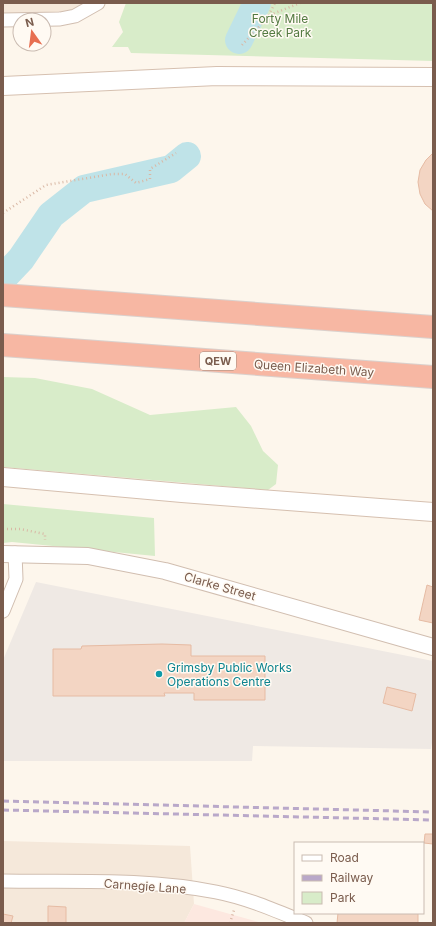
<svg xmlns="http://www.w3.org/2000/svg" width="436" height="926" viewBox="0 0 436 926" font-family="Inter,sans-serif">
  <rect width="100%" height="100%" fill="#fdf6ec"/>
  <path fill="#f5e8da" d="M3,3H100L39,18L3,16Z
    M3,841L190,846L194,904L184,923H3Z"/>
  <path fill="#fde8e0" d="M194,904L262,923H184Z"/>
  <path fill="#efe9e4" d="M36,582L433,661V736L431,749L253,746L252,761H3V660Z"/>
  <path fill="#d8ecc9" d="M126,3H433V61L131,53L128,47H112L123,32L119,22Z
    M3,377L35,378L92,389L150,415L236,407L251,426L263,451L278,465L276,484L268,490L3,467Z
    M3,504L154,518L155,556L12,542L3,543Z"/>
  <g fill="none" stroke-linecap="round" stroke-linejoin="round">
    <path stroke="#bfe3e8" stroke-width="28" d="M239,40L257,3
      M3,278L21,259L51,215L84,189L171,169L187,156"/>
  </g>
  <path fill="#f3d5c3" stroke="#e6bba3" d="M433,153V211L425,204L420,194L418,182L420,170L426,160Z
    M427,585L433,587V623L419,620Z
    M162,644L191,645V656H265V700H194V693H164L165,696H53V649H81L82,646Z
    M387,687L416,694L412,711L383,703Z
    M425,834H433V844L424,843Z
    M48,906L66,907V923H48Z
    M338,913H418V923H337Z
    M3,914L13,916L11,923H3Z"/>
  <g fill="none" stroke-linecap="round" stroke-linejoin="round">
    <g stroke="#d1beb0" stroke-width="15">
      <path id="minor" d="M3,20L60,19L75,16L98,3
        M3,611L16,579L15,553
        M3,881C74,882 147,878 216,892C247,898 277,911 306,923"/>
    </g>
    <g stroke="#d1beb0" stroke-width="18">
      <path id="tertiary" d="M3,554L88,556L165,571L433,647"/>
    </g>
    <g stroke="#d6c0b0" stroke-width="20">
      <path id="secondary" d="M3,86L217,76L433,77
        M3,477L182,493L433,512"/>
    </g>
    <g stroke="#dad1cd" stroke-width="24">
      <path id="motorway" d="M3,295L433,327
        M3,345L433,377"/>
    </g>
    <path stroke="#d9b8a5" stroke-width="2.5" stroke-dasharray="1 3" stroke-linecap="butt" d="M270,15L300,3
      M242,45L267,18L275,3
      M3,213L46,185L112,174H125L136,183L150,179V169L176,153
      M3,529H20L45,534V540
      M230,923L234,910"/>
    <use href="#minor" stroke="#fff" stroke-width="13"/>
    <use href="#tertiary" stroke="#fff" stroke-width="16"/>
    <use href="#secondary" stroke="#fff" stroke-width="18"/>
    <use href="#motorway" stroke="#f7b7a3" stroke-width="22"/>
    <path stroke="#b9a8c9" stroke-width="3" stroke-dasharray="6 4" stroke-linecap="butt" d="M3,801L433,812
      M3,810L433,820"/>
  </g>
  <circle fill="#0f9aa8" stroke="#fffaf3" stroke-width="1.5" cx="159" cy="674" r="4"/>
  <g text-anchor="middle" dominant-baseline="central" stroke-width="3" stroke-linejoin="round" paint-order="stroke">
    <rect fill="#fffaf3" stroke="#a28b7f" stroke-width="1" x="200" y="352" width="36" height="18" rx="3"/>
    <g font-size="11" font-weight="bold" fill="#7a5c4d">
      <text x="218" y="361">QEW</text>
    </g>
    <g font-size="12" fill="#537a41" stroke="#fffaf3">
      <text x="280" y="18">Forty Mile<tspan x="280" dy="14">Creek Park</tspan></text>
    </g>
    <g font-size="12" fill="#7a5c4d" stroke="#fffaf3">
      <text transform="translate(314 368) rotate(4)">Queen Elizabeth Way</text>
      <text transform="translate(220 586) rotate(16)">Clarke Street</text>
      <text transform="translate(145 886) rotate(4)">Carnegie Lane</text>
    </g>
    <g font-size="12" fill="#0d838f" stroke="#fffaf3" text-anchor="start">
      <text x="167" y="667">Grimsby Public Works<tspan x="167" dy="14">Operations Centre</tspan></text>
    </g>
  </g>
  <rect width="436" height="926" fill="none" stroke="#7a5c4d" stroke-width="8"/>
  <rect x="294" y="842" width="130" height="72" fill="#fffaf3" stroke="#cabbb1"/>
  <rect x="302" y="855" width="20" height="6" fill="#ffffff" stroke="#cabbb1"/>
  <text x="330" y="862" font-size="12" fill="#7a5c4d">Road</text>
  <rect x="302" y="875" width="20" height="6" fill="#b9a8c9" stroke="#cabbb1"/>
  <text x="330" y="882" font-size="12" fill="#7a5c4d">Railway</text>
  <rect x="302" y="892" width="20" height="12" fill="#d8ecc9" stroke="#cabbb1"/>
  <text x="330" y="902" font-size="12" fill="#7a5c4d">Park</text>
  <g transform="translate(32 32) rotate(346)"><circle r="19" fill="#fffaf3" stroke="#cabbb1"/>
  <path d="M0-3L7 15L0 10L-7 15Z" fill="#e76f51"/>
  <text y="-6" font-size="11" font-weight="bold" text-anchor="middle" fill="#7a5c4d">N</text>
  </g>
</svg>
